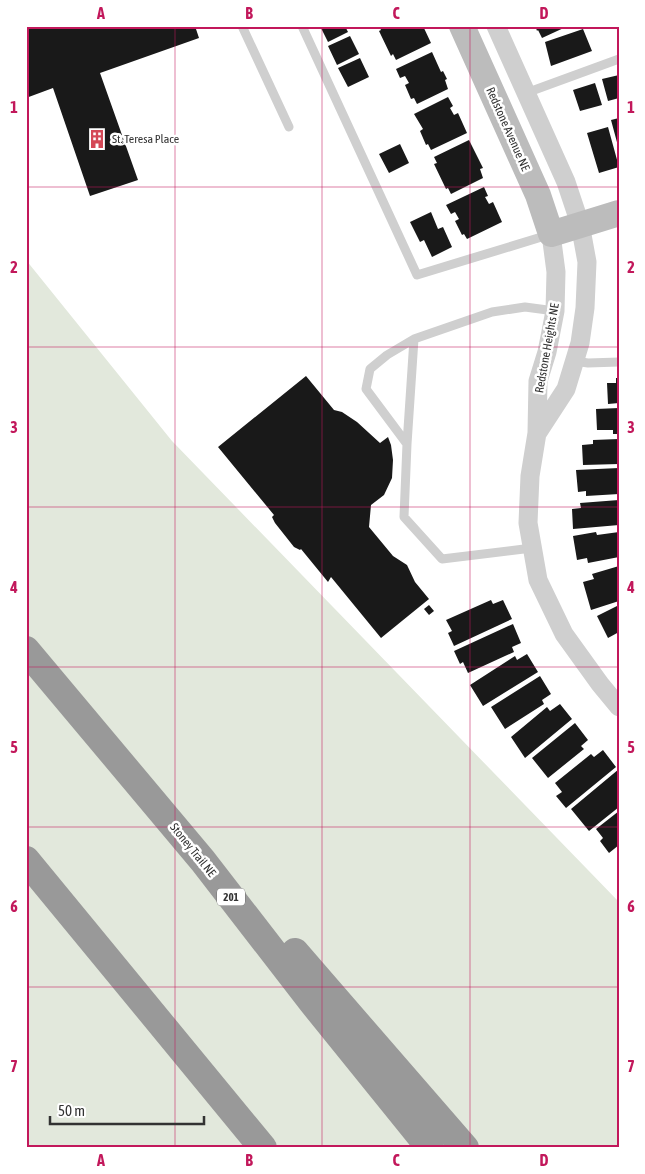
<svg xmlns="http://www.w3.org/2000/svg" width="645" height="1174" viewBox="0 0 645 1174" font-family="'Asap Condensed',sans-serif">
  <rect width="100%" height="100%" fill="#fff"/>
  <path fill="#e2e8dc" d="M26,260L172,441L619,902V1148H26Z"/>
  <path fill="#191919" d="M26,26H195L199,38L100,73L138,180L90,196L53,88L26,98Z
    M320,26H345L348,32L328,42Z
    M379,26H423L431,43L396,60L393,54L391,56L379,31L381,30Z
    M532,26H568L542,38L538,30L537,31L536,28L533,29Z
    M583,29L592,51L551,66L545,42Z
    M350,36L359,54L337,65L328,46Z
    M432,52L441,72L443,71L447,79L445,80L448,89L417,104L414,98L411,99L405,85L409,83L405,76L400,78L396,69Z
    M360,58L369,77L348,87L338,68Z
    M619,75V98L608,101L602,79Z
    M595,83L602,105L580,111L573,90Z
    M448,97L453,106L450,108L454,115L458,113L467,133L431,150L428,144L426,145L420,131L423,129L414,114Z
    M619,118V146H618L611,120Z
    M608,127L619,167L599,173L587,133Z
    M469,140L483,168L480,169L483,178L451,194L448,188L446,189L434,164L437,163L434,157Z
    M400,144L409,163L389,173L379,154Z
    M484,187L488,196L485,197L489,204L493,202L502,222L467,239L464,234L462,235L455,221L459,219L455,212L451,214L446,205Z
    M431,212L438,229L443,227L452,247L432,257L424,240L420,242L410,222Z
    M306,376L334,410L342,412L357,422L380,443L388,437L391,445L393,460L392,478L384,495L371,505L369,527L393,556L407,565L415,582L429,599L381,638L331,577L328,582L301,549L300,550L294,547L275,523L272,517L274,515L218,447Z
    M616,378H619V403L608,404L607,383H616Z
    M619,408V434H613V430H597L596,409Z
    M619,439V464L583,465L582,445L593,444V440Z
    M619,468V494L586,496V491L578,492L576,470Z
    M619,500V525L573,529L572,509L581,508L580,503Z
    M596,532L597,535L619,532V557L588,563L587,558L577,560L573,536Z
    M619,566V601L591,610L583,582L594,579L592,574Z
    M491,600L493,604L503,600L512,619L454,646L448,633L452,631L446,620Z
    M429,605L434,611L429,615L424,609Z
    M619,605V632L608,638L597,616Z
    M513,624L521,643L512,647L514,652L505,656L468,673L463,662L460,664L454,651Z
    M527,654L538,672L483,706L470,685L515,656L517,660Z
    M540,676L551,694L542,700L544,704L505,729L491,707Z
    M560,704L572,719L525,758L511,737L547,707L550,711Z
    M575,723L588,740L581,746L584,749L548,778L532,758Z
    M603,750L616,767L566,808L556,796L562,792L555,783L591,754L594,757Z
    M619,769V807L589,831L571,809Z
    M619,811V845L609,853L600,841L603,838L596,829Z"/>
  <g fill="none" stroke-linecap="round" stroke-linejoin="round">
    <path stroke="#cfcfcf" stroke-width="9" d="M242,26L289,127
      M302,26L417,275L548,235
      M526,93L619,59
      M574,361L588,363L619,362
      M407,444L366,389L370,369L387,355L414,339
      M532,548L442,559L404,517L407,444L414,339L492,312L525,307L555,311"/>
    <path stroke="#cfcfcf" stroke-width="19" d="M496,26L566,182L580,224L587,262L585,308L580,343L566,389L538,432
      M551,234L556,272L555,311L547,352L538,381L537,433L530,476L528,523L538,580L564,634L600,684L619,707"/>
    <path stroke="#bcbcbc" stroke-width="26" d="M462,26L538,195L551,234L619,213"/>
    <path stroke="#999" stroke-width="28" d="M26,650L203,861L312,1002L430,1148
      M26,860L263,1148
      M295,952L465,1148"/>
  </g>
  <path fill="none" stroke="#c2185b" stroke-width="1" stroke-opacity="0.55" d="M175,26V1148M322,26V1148M470,26V1148M26,187H619M26,347H619M26,507H619M26,667H619M26,827H619M26,987H619"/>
  <defs>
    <g id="building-bare" transform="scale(1.5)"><path d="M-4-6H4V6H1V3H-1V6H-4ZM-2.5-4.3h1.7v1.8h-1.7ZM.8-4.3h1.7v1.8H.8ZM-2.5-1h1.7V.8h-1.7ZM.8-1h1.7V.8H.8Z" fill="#d44957" stroke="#fff" stroke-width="2.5" paint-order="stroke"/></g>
  </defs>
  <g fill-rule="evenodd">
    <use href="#building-bare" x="97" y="139"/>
  </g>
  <g text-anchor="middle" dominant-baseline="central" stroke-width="5" stroke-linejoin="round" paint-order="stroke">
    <rect fill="#fff" stroke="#707070" stroke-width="1" x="217" y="888.5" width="28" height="17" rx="4"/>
    <g font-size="11" font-weight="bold" fill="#323232">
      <text x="231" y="897">201</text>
    </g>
    <g font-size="12" fill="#323232" stroke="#fff">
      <text transform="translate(508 129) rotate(66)">Redstone Avenue NE</text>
      <text transform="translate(547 348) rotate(-80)">Redstone Heights NE</text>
      <text transform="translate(193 850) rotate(51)">Stoney Trail NE</text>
    </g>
    <g font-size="12" fill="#323232" stroke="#fff" text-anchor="start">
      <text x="112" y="139">St. Teresa Place</text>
    </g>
  </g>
  <rect width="645" height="1174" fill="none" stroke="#ffffff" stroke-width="55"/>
  <path d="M50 1116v8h154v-8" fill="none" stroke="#323232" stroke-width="2.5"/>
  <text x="58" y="1116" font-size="15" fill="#323232" stroke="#ffffff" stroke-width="4" paint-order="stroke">50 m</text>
  <rect x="28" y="28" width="590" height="1118" fill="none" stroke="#c2185b" stroke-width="2"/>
  <g font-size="16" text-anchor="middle" font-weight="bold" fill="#c2185b">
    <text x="101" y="19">A</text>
    <text x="249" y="19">B</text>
    <text x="396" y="19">C</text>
    <text x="544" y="19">D</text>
    <text x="14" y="113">1</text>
    <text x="631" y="113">1</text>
    <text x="14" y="273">2</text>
    <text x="631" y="273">2</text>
    <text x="14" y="433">3</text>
    <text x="631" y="433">3</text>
    <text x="14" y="593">4</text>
    <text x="631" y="593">4</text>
    <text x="14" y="753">5</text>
    <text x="631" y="753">5</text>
    <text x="14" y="912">6</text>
    <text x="631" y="912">6</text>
    <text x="14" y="1072">7</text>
    <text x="631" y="1072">7</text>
    <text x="101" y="1166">A</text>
    <text x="249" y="1166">B</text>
    <text x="396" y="1166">C</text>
    <text x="544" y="1166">D</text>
  </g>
</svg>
